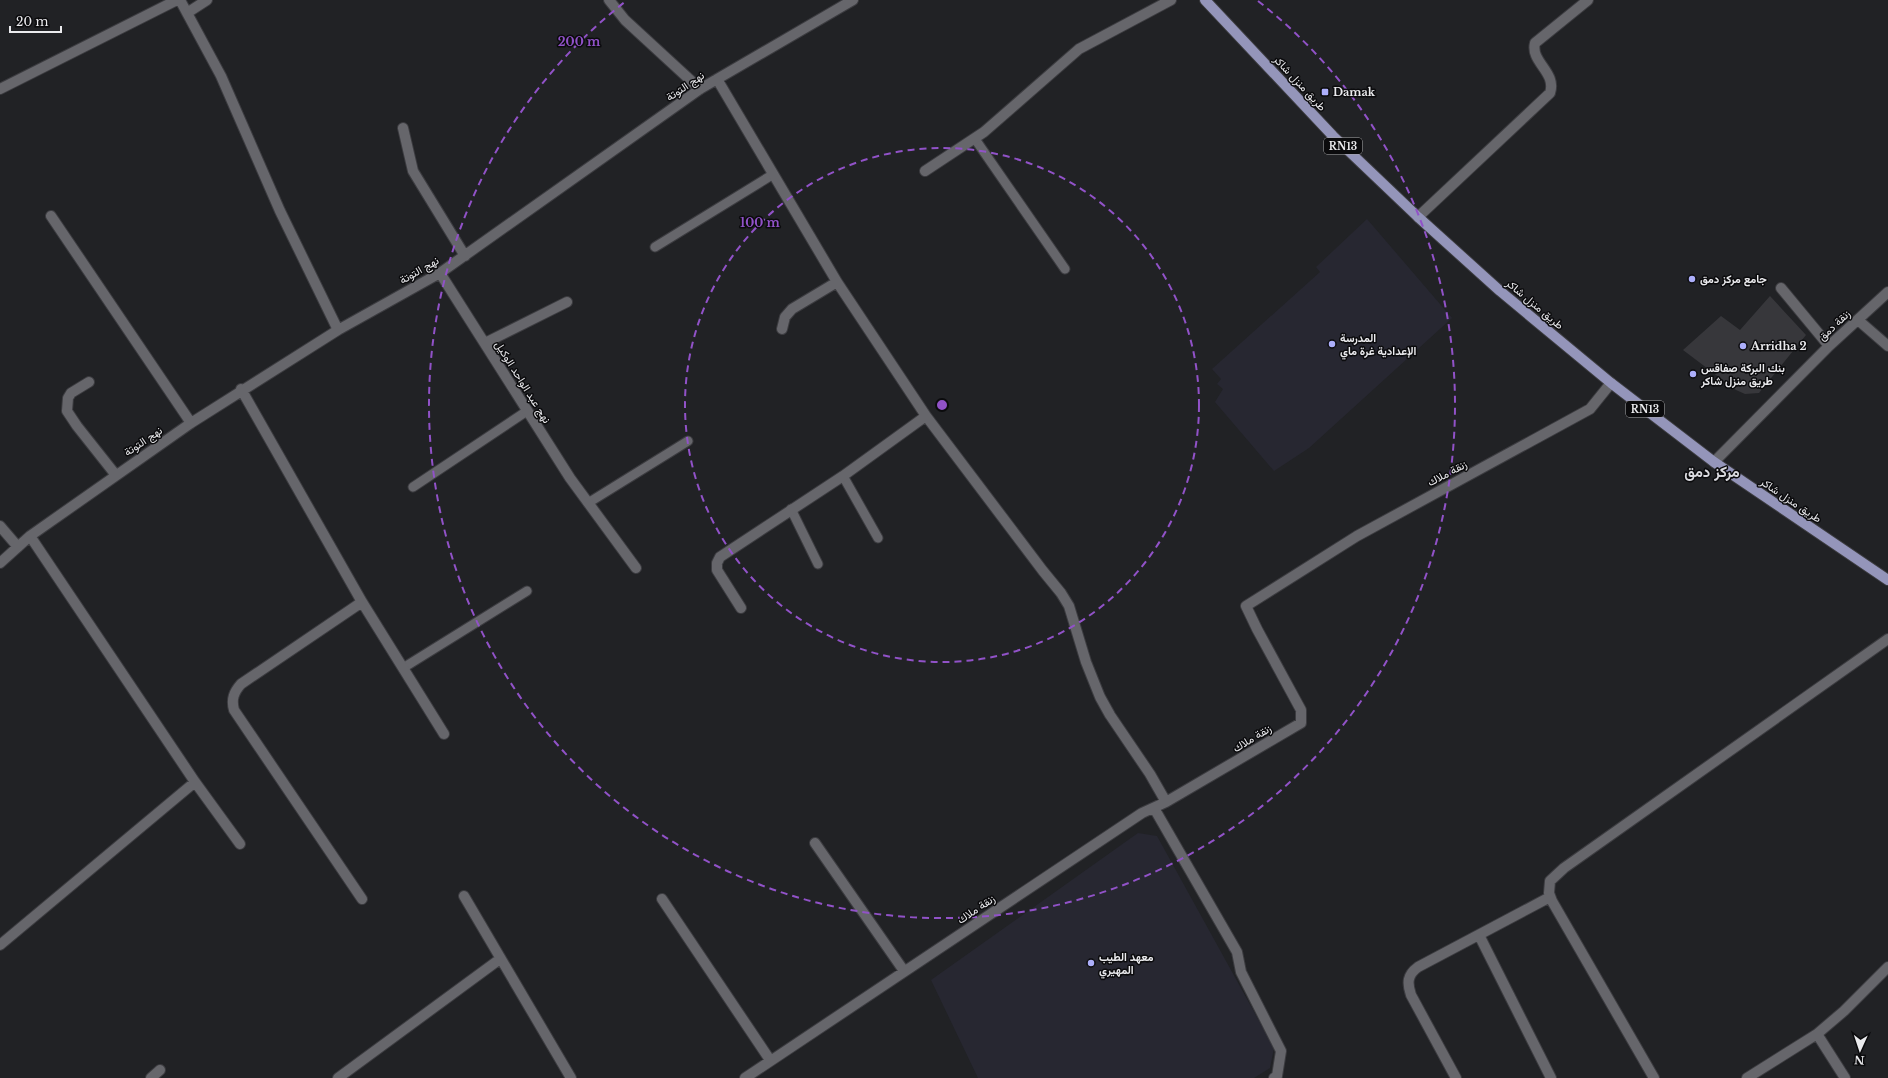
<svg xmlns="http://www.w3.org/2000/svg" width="1888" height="1078" viewBox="0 0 1888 1078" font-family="'Libre Baskerville',Vazirmatn,serif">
  <rect width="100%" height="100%" fill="#212225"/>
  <path fill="#272731" d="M1367,219L1452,318L1309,448L1274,471L1215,402L1223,389L1217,384L1221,379L1212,369L1320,272L1316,267Z
    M1138,833L1157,836L1274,1048L1270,1068L1254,1078H978L931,980Z"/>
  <path fill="#37373b" d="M1770,296L1806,335L1759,393L1745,394L1736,390L1683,350L1721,316L1740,330Z"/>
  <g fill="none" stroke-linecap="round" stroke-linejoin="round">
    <g stroke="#3c3c40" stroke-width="11">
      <path id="service" d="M975,139L1065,269
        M655,247L772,175
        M843,476L878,538
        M413,487L527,411
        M588,503L688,441
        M791,509L818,564
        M403,668L527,591"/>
    </g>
    <g stroke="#3c3c40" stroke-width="12">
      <path id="minor" d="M180,0L221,76L280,211L338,330
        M609,0L625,20L700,89
        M187,13L207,0
        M717,79L837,282L926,416L1043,571L1061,593L1069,606L1086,662L1100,697L1110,715L1150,774L1166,802
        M0,89L177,0
        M403,128L413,171L465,256
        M925,171L984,132L1079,49L1171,0
        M51,216L191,423
        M1418,217L1550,93C1557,72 1530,62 1535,43L1588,0
        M440,273L570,478L636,568
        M1781,288L1829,346
        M1858,320L1888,346
        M782,329L785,317L792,309L837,282
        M485,343L567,302
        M89,382L71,393L68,398L67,411L77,426L115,474
        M241,389L362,602L444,734
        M1714,462L1829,346L1888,292
        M0,526L18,547
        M30,536L195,782L240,844
        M0,563L30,536L191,423L338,330L440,273L700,89L853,0
        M362,602L241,684C234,692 231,699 234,710L362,899
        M741,608L717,570V563L720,557L843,476L926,416
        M1154,808L1237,952L1241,972L1281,1051L1277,1076L1274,1078
        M815,843L904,971
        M464,896L571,1078
        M662,899L770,1060
        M1479,935L1551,1078
        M0,945L195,782
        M1817,1034L1845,1078
        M151,1078L160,1070
        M338,1078L500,959
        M745,1078L1142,813L1166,802L1301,723V710L1257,629L1246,606L1357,536L1590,409L1611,383
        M1456,1078L1411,995C1407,983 1407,975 1418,967L1550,897
        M1654,1078L1552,901L1549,893L1550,881L1564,868L1888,639
        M1747,1078L1817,1034L1844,1011L1888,967"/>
    </g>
    <g stroke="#3c3c40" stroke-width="12">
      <path id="primary" d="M1205,0L1333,136L1418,217L1500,291L1611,383L1714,462L1888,580"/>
    </g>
    <use href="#service" stroke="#66666b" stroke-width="9"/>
    <use href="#minor" stroke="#66666b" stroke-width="10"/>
    <use href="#primary" stroke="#9495ba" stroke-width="10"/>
  </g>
  <g fill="none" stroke="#9152c8" stroke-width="2" stroke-dasharray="7 5">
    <circle cx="942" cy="405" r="257"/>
    <path d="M1258 1A513 513 0 1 1 626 1"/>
  </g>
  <g fill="#adaffb" stroke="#0b0b0d" stroke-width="1.5">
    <rect x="1321" y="88" width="8" height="8" rx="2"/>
    <circle cx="1692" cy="279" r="4"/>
    <circle cx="1332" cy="344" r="4"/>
    <circle cx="1743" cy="346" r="4"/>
    <circle cx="1693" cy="374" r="4"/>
    <circle cx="1091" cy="963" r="4"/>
  </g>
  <g text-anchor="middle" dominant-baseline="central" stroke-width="3" stroke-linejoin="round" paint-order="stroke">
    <g fill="#0b0b0d" stroke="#a8a8aa" stroke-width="1">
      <rect x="1324" y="138" width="38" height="16" rx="3"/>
      <rect x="1626" y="401" width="38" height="16" rx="3"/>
    </g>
    <g font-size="10" font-weight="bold" fill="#ebebee">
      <text x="1343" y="146">RN13</text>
      <text x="1645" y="409">RN13</text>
    </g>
    <g font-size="11" fill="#ebebee" stroke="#0b0b0d">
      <text transform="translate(1300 83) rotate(47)">طريق منزل شاكر</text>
      <text transform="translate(685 86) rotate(-34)">نهج التوتة</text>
      <text transform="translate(419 270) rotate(-30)">نهج التوتة</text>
      <text transform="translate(1535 304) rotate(40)">طريق منزل شاكر</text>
      <text transform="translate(1834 325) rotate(-43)">زنقة دمق</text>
      <text transform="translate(523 382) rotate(58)">نهج عبد الواحد الوكيل</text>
      <text transform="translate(143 441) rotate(-34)">نهج التوتة</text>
      <text transform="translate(1447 473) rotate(-28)">زنقة ملاك</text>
      <text transform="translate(1791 500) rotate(34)">طريق منزل شاكر</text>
      <text transform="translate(1252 738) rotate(-31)">زنقة ملاك</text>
      <text transform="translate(976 909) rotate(-34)">زنقة ملاك</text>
    </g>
    <g font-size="11" font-weight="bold" fill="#ebebee" stroke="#0b0b0d" text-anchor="start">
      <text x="1333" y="92">Damak</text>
      <text x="1700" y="279">جامع مركز دمق</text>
      <text x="1340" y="338">المدرسة<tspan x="1340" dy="13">الإعدادية غرة ماي</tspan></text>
      <text x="1751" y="346">Arridha 2</text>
      <text x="1701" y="368">بنك البركة صفاقس<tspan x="1701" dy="13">طريق منزل شاكر</tspan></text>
      <text x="1099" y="957">معهد الطيب<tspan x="1099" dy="13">المهيري</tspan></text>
    </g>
    <g font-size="15" font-weight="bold" fill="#dadadf" stroke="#0b0b0d">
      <text x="1712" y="471">مركز دمق</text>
    </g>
  </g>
  <circle cx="942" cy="405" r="6" fill="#9152c8" stroke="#0b0b0d" stroke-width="2"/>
  <g font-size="12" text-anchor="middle" font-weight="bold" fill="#9152c8" stroke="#0b0b0d" stroke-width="3" stroke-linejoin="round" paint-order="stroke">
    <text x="579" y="46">200 m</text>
    <text x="760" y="227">100 m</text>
  </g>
  <g transform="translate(1860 1050) rotate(183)" stroke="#0b0b0d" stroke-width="3" paint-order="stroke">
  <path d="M0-3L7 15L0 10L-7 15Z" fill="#ebebee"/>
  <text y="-6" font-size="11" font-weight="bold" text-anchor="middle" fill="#ebebee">N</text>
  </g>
  <path d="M10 26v6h51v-6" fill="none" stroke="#ebebee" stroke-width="2"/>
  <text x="16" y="26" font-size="12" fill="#ebebee" stroke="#0b0b0d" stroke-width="3" paint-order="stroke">20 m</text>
</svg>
